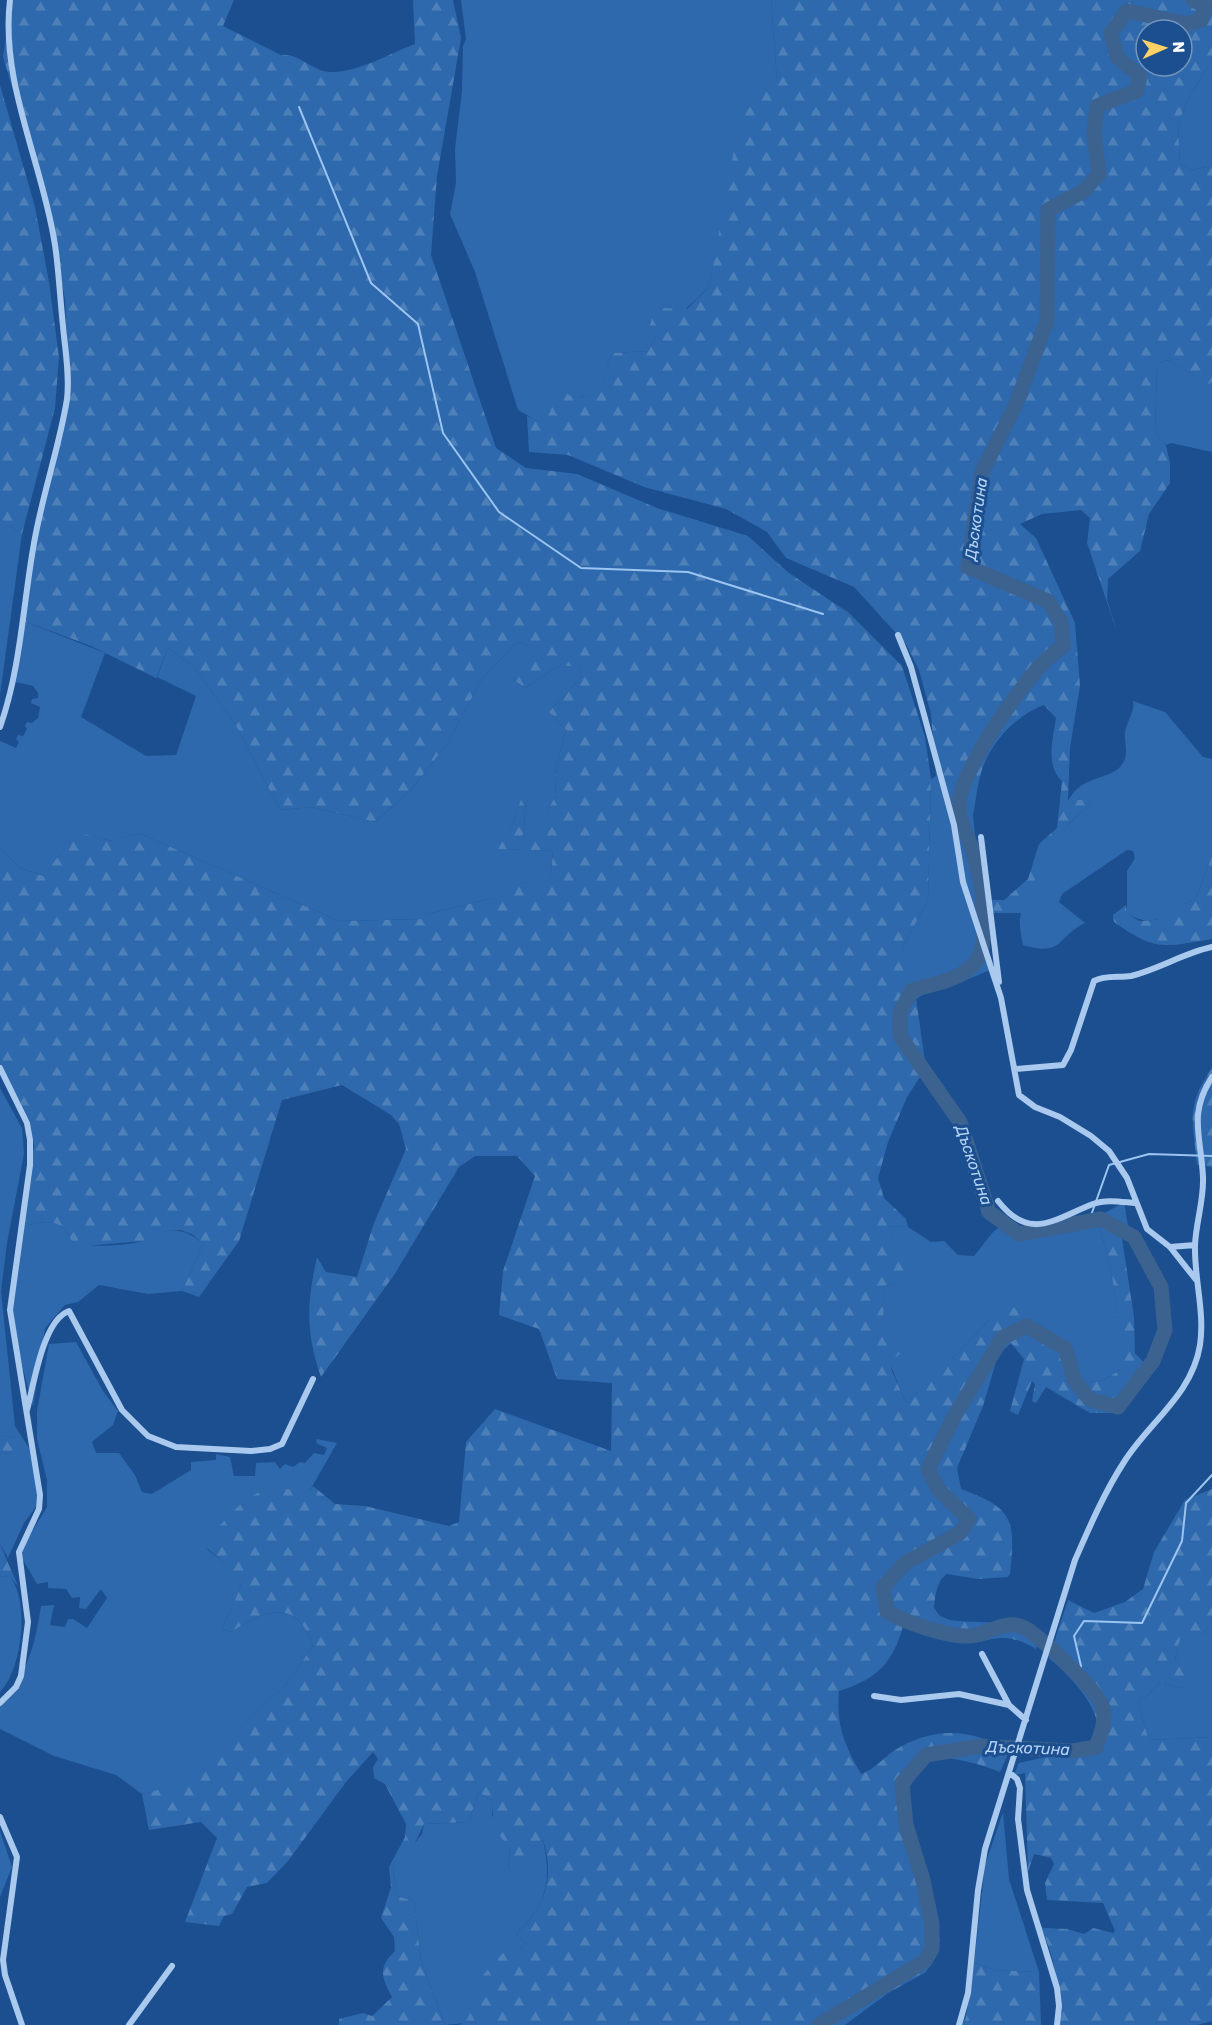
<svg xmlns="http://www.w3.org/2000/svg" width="1212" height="2025" viewBox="0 0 1212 2025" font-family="Rubik,sans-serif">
  <defs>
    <pattern id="forest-firs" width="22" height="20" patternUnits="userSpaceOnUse" patternTransform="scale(1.5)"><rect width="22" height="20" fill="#2e69ad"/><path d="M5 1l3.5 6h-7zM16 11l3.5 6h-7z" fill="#4d80b9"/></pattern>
  </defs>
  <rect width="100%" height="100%" fill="#1b4f8f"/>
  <path fill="#2e69ad" d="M461,0H771L777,81L719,235L709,287L655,338L648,351L612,353L598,396C577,391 559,412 544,425L518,410L475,272L450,214L456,183L455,149L462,91L463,46L466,39Z
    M1212,61V166L1192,170L1180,164L1178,123L1191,93Z
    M1167,360L1208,383L1212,382V452L1171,443L1166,445L1155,433L1157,364Z
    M0,519L22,534L0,695Z
    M21,620L105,653L81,717L146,756L176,755L196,696L157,677L168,648L194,667L234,722L280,810L311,807L375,822L411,790L447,744L482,679L515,644L522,642L533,650L514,680L525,688L558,666H578L582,676L549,712L566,730L557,764L555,796L537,834L523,837L526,804L521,800L513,825L497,849L553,851L551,874L544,888L522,882L493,898L428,914L425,919L339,921L139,833L113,841L75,833C66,849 54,860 45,876L20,868L0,848V741L16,748L19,742L16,739L18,735L23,736L27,729L25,726L27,722L32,723L38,718L40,707L31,703L32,699L38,698V693L33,686L16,682L14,670Z
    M1133,701L1165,712L1203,757L1212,759V856L1196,898C1171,910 1156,932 1127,913V871L1135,858L1133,851L1127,850L1062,894L1059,902L1085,923C1056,937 1064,957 1023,945C1021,935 1018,923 1021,913C1030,874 1058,828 1091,804L1088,800L1068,801C1082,773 1113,781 1123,763C1129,753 1124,743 1125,732C1127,721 1135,712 1133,701Z
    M936,776L957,785L973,815L975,836L982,853L989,900L983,911L990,970L945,989L928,992L916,999L902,949L928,900L931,779Z
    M0,1088L22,1128L24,1154L7,1243L1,1291L15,1426L29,1448L37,1493L36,1507L24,1523L8,1558L0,1544V1453L11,1454L15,1438L0,1435Z
    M21,1217L30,1225C50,1219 63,1221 72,1242C92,1248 122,1246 143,1241C147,1240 151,1237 155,1235C174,1226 189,1231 203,1244L182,1291L148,1294L99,1285L78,1302L65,1305L45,1328L33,1407L12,1327L10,1298Z
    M1096,1218C1114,1266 1119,1318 1122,1368L1104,1380L1088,1382L1056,1347L1035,1318L990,1319L951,1360H943L919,1391L906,1403C897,1382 888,1360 883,1337C880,1322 884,1302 884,1286L902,1282L903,1264L888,1226L908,1227L931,1242L944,1241L958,1255L974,1256L993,1232L1001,1226L1021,1234L1075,1219Z
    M76,1342L103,1391L118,1411L113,1425L92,1442L96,1453H119L135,1475L142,1492L152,1494L191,1470V1462L216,1460V1454L230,1457L234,1476H255L256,1463L275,1462L280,1469L285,1464L293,1467L300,1462L305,1463L314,1453L324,1455L327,1448L316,1443L317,1439L337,1443L309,1492L268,1489L207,1549L234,1571L241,1586L222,1629L231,1632C265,1609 297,1598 313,1646L287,1683L181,1785L142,1794L116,1775L54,1756L0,1729V1702C28,1675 35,1644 41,1606L54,1605L50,1625L65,1627L68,1619H73L87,1628L107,1598L101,1589L86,1609L79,1608L80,1597L72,1598L66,1589L48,1588V1582L37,1584L23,1560L22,1548L47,1507V1480L37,1439V1411L49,1344Z
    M0,1576L10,1577C30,1601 22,1670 0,1692Z
    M1212,1622V1737L1152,1740L1147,1734L1138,1701L1147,1696L1160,1682L1181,1688L1189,1681L1175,1660L1180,1638L1203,1634Z
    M478,1792L492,1800V1815L510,1848L508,1871L532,1847L543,1840C552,1880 547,1906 516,1934L526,1943L472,1997L471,2014L465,2023L445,2025L421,1961L414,1901L397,1896L393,1870L422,1834L424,1824L469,1822Z
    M1003,1812L1009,1879L1039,1972L995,1970L974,1963L985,1865Z
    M0,1831L12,1867L0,1897Z"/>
  <path fill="url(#forest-firs)" fill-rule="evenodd" d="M12,0H234L223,26L281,55C299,53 312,71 329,72C358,73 388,54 415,44L413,0H453L461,38L437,176L431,255L496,448L526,468L577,474L657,508L748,536L789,573L849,613L902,666L925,737L931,779L928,900L902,949L915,991L926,1068L907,1097L888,1142L878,1178L884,1198L906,1219L908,1227L888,1226L904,1264L903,1282L884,1286L883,1336L898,1341L900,1354L891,1360L892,1371L906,1403L919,1391L921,1368L943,1360H951L990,1319L1010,1306L1035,1318L1056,1347L1088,1382L1104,1380L1121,1369C1119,1318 1114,1266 1096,1218L1124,1202L1128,1226L1121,1232L1134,1317L1135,1353L1147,1366L1146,1376L1118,1413H1090L1046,1387L1036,1403L1032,1401L1035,1384L1032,1381L1018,1415L1010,1411L1024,1359L1011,1343L998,1355L983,1406L957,1468L961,1489C1013,1508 1016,1519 1010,1574L1008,1577L978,1579L947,1574C937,1580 935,1597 934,1608L940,1616L950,1620C974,1624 1024,1619 1040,1634L1036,1649C1026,1643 1013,1637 1001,1638C993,1638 985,1641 978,1642C953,1646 922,1635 906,1615C896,1658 882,1678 839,1691C836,1726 844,1744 861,1774C875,1769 883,1758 895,1750C932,1727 973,1727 1009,1752L1000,1772C978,1763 955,1758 931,1756L921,1766L904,1797L912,1856L931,1903L940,1940L935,1957L926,1972L888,1993L845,2025H459C473,2020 469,2008 472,1996C477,1979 492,1965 504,1952L518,1951L526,1943L516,1934C545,1908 555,1877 543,1840L532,1847L533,1866L513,1878L508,1871L510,1848C496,1834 492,1820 492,1800L478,1792L469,1822L424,1824L412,1849L393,1870L397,1896L414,1901L421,1961L445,2025H339V2019L363,2013L372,2016L392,1997C381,1977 378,1967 395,1951L394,1937L381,1918L391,1887L389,1867L405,1837L406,1824L385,1784L374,1778L373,1767L378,1759L373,1752L346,1782L288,1861L267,1883L247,1887L232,1914L224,1916L219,1926L185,1922L217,1838L201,1822L149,1830L142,1794L181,1784L287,1683L313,1646C297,1598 265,1609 231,1632L222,1629L241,1586L233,1571L207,1548C218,1524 240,1499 266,1489C277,1486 297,1491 309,1492L313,1486L335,1504L365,1506L449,1526L459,1522L466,1442L495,1409L611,1451L612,1383L557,1379L539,1329L499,1315L503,1271L535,1176L517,1156H475L459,1167L394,1275L321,1377C305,1331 307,1303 317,1257L326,1272L357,1277L374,1223L406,1149L399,1124L391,1115L342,1085L282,1100L239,1241L199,1297L182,1291L203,1244L192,1234L180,1230L167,1231L144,1241L85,1246L72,1242C63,1221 50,1219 30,1225L21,1217L34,1146L30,1121L0,1063V848L20,868L44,876C54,860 66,849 75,832L112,841L139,833L339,921L424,919L428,914L493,898L501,884L522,882L543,887L551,874L553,851L496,849L513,825L521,799L526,803L523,837L537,833L555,796L557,764L566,730L549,712L582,676L578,666H558L525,688L514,680L532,650L522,642L515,644L482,679L447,744L411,790L375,822L311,807L280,810L234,722L194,667L168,648L156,678L91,646L21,620C30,541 49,464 69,387L65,299L45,196L3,57Z
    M771,0H1212V61L1191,93L1178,123L1180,164L1192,170L1212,166V382L1209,384L1167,360L1157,364L1155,433L1166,445L1170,463V483L1149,514L1140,551L1108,579L1107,600L1117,632L1087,543L1090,518L1081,510L1042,514L1020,524L1036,538L1075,623L1080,686L1070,748L1068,800H1088L1091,804C1053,832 1038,871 1021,913H992L989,900H1004L1028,879L1039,844L1057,828L1062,781C1045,765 1053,740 1056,718L1044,705C1016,715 989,744 981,773C977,786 976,801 973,815L957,785L936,776L931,714L919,670L906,644L854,587L786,558L767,532L726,509L644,487L568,455L529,452L527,416L544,424L561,389L575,399L592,394L598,395L612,353L648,351L655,338L649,329L655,308L687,309L709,287L737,134L759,83L777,81ZM1146,30H1182V66H1146Z
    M0,85L35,207L49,282L59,357L55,408L22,534L0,519Z
    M1212,856V939C1163,947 1157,952 1114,922L1113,915L1126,905L1127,913L1139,921L1155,920L1196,898Z
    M1212,1068V1167L1197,1165C1193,1121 1185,1107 1212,1068Z
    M0,1435L15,1438L16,1445L11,1454L0,1453Z
    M1212,1489V1622L1203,1634L1180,1639L1175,1660L1190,1681L1181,1688L1160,1682L1147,1696L1138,1701L1147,1734L1152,1740L1212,1737V2021L1197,2025H1059C1058,1982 1057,1961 1038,1922L1043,1928L1067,1929L1084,1934L1093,1928L1113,1933L1115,1931L1103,1903L1047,1900L1045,1883L1054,1864L1051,1858L1034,1854L1028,1872L1025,1773L1014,1775L1019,1763L1067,1752H1092L1100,1742C1101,1707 1073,1679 1049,1658L1068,1600L1094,1613L1125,1602L1143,1589L1154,1552L1185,1500Z
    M0,1544L18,1586L10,1577L0,1576Z
    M974,1963L995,1970L1039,1972L1041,2025H962L966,2017Z"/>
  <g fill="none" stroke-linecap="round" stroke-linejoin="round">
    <path stroke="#9cc4f0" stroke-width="2" d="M299,107L371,283L418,324L443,433L499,512L581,568L688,572L823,614
      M1089,1221L1109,1165L1149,1154L1212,1156
      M1079,1674L1081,1666L1074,1636L1084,1621L1142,1623L1182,1541L1186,1503L1212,1475"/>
    <path stroke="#3c6290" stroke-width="15" d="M819,2025L925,1961L932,1949V1924L923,1880L906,1825L902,1783L926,1755L981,1746L1073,1751L1096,1747C1101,1733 1106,1722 1103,1708C1100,1692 1038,1634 1023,1627C1002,1619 989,1635 970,1636C946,1637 908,1623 887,1612L883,1587L905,1563L960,1533L969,1519L938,1489L928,1469L955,1415L1002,1338L1026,1326L1065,1348L1075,1381L1089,1399L1118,1407L1153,1361L1165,1330L1161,1287L1134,1237L1101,1219L1019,1234L989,1212L960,1122L900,1036V1012L912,990C931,985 955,981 971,967C995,947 981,880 973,852C969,839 960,823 959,809C956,776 1019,688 1042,664C1048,657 1056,652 1063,646L1061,622L1048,601L968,567L982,472L1016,404L1047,321L1048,210L1084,191L1099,174L1094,134L1097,106L1137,91L1140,76L1117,57L1111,33L1127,11L1188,24L1201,20L1205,5L1193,0"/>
    <path stroke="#a9c9ee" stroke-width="6" d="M898,635L911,667L954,825L963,882L1001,998L1019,1095L1035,1107L1060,1117L1091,1136L1109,1151L1127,1178L1147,1229L1170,1247L1197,1281
      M0,727C20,671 23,607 33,549C41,498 59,449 67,399C70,375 65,350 63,326C60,299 59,272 55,245C43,164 0,83 10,0
      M981,837L999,982
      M0,1068L27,1123L30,1140V1165L10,1310L40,1495L39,1509L19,1552L28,1622L21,1676L16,1687L0,1703
      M1015,1069L1063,1065L1071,1050L1094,981C1105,975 1119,978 1131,976C1159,969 1184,953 1212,947
      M998,1201C1030,1242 1054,1219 1093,1204C1106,1199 1122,1202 1135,1203
      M1170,1247L1195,1245
      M27,1410C34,1384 43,1320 69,1311L122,1410L148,1436L176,1447L251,1451L270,1449L282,1444L313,1379
      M982,1654L1009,1705
      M874,1696L901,1700L959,1694L1009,1705L1026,1720
      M1010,1773L1017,1779L1020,1788L1018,1819L1027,1890L1057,1988L1059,2006L1057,2025
      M0,1817L17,1857L3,1960L5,1975L22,2025
      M129,2025L172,1966
      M959,2025L968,1993L978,1890L985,1849L1075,1560C1090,1526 1104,1493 1124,1462C1149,1422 1192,1395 1200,1345C1205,1312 1194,1278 1195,1245C1196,1222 1204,1200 1203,1177C1201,1136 1188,1114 1212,1077"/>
  </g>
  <g text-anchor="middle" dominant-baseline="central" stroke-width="6" stroke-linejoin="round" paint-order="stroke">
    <g font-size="16" font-style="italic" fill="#b5d3f5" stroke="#1b4f8f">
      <text transform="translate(976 519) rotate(-82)">Дъскотина</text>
      <text transform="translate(974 1165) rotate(71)">Дъскотина</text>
      <text transform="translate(1028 1748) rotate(2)">Дъскотина</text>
    </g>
  </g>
  <g transform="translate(1164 48) rotate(87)"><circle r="28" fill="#1b4f8f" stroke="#7695bc" stroke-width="1.5"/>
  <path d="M0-4.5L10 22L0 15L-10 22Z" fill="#ffd166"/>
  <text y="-9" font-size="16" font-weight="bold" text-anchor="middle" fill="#ffffff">N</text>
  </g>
</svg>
